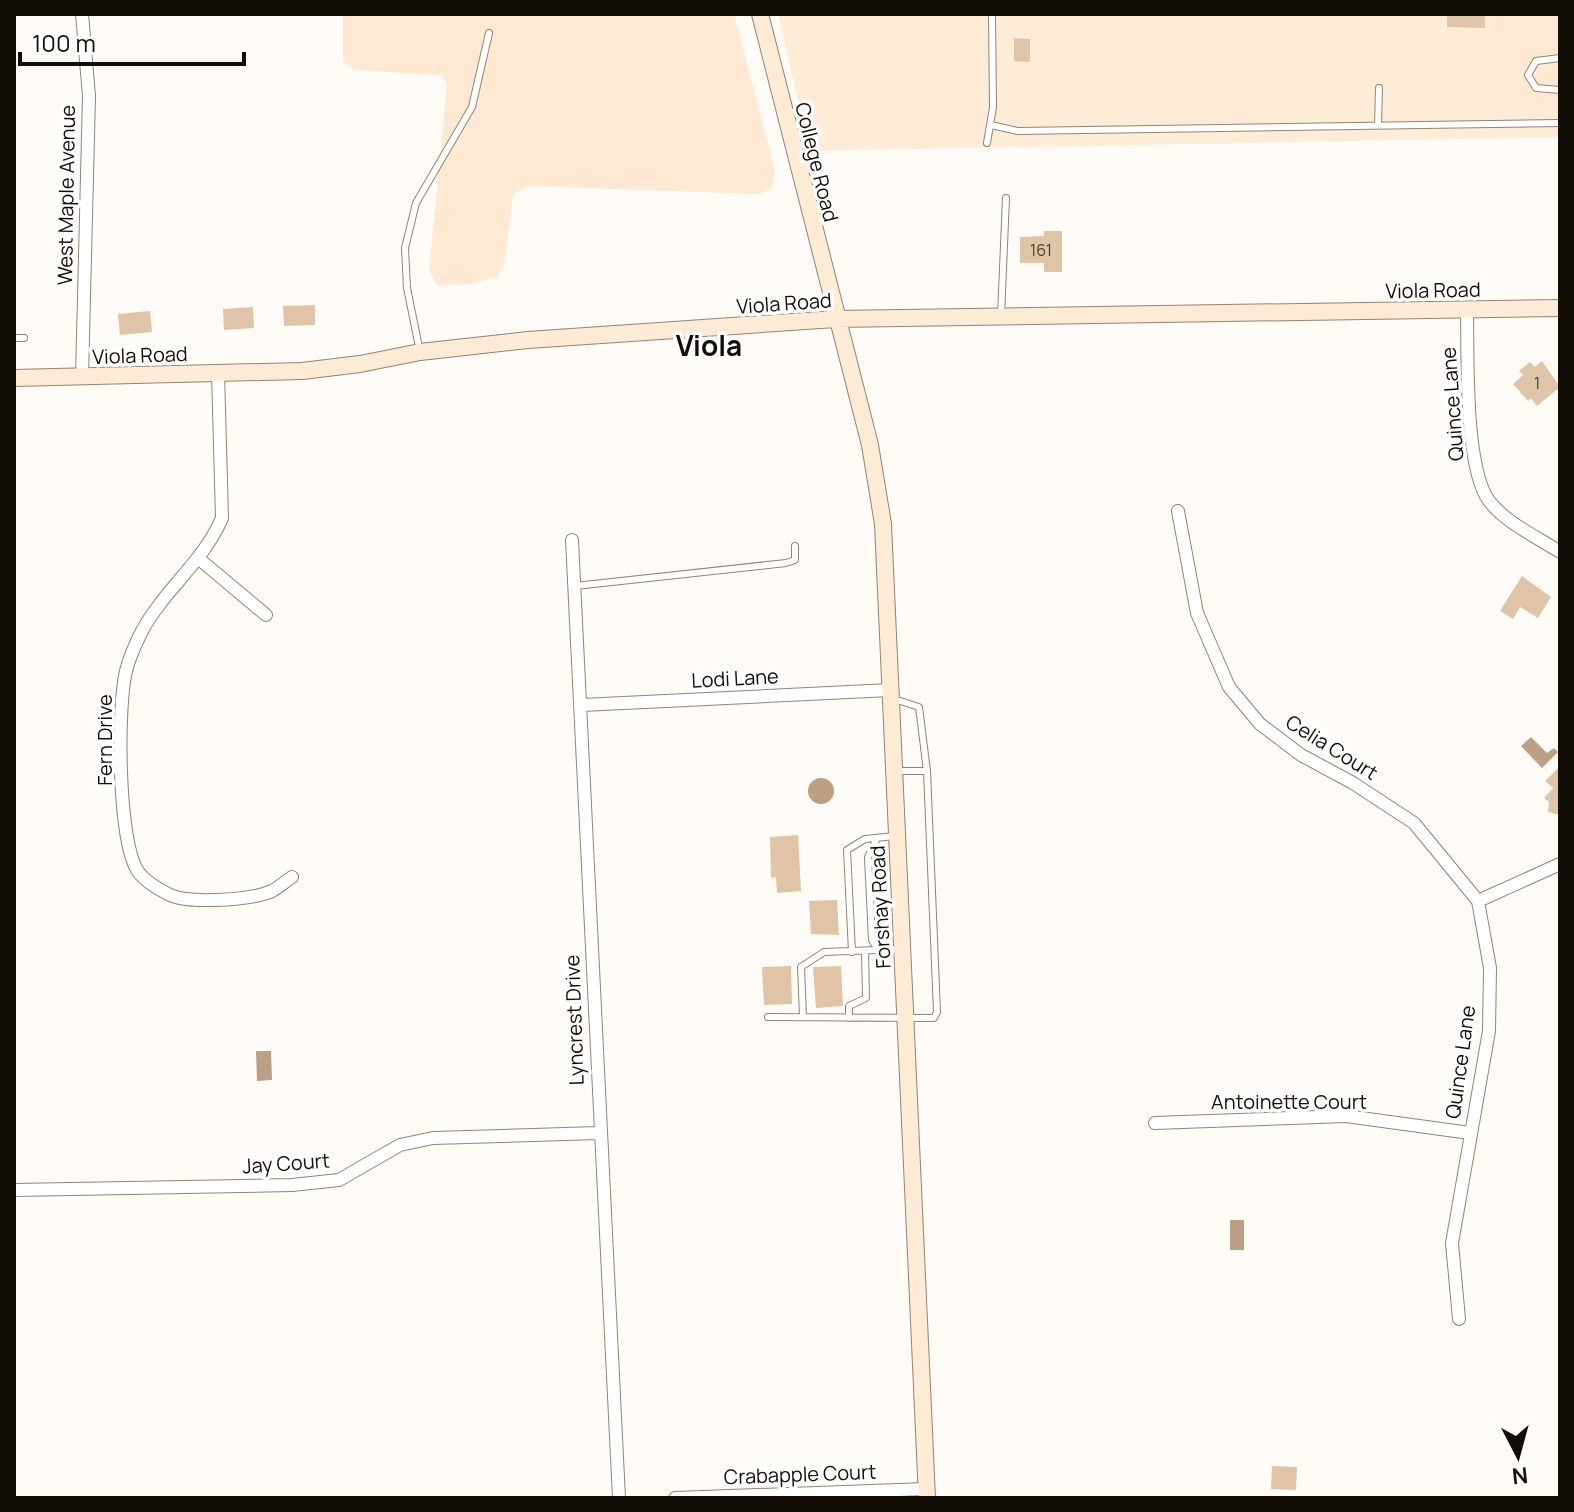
<svg xmlns="http://www.w3.org/2000/svg" width="1574" height="1512" viewBox="0 0 1574 1512" font-family="Manrope,sans-serif">
  <rect width="100%" height="100%" fill="#fffbf7"/>
  <path fill="#ffecd7" d="M778,14H1560V137L810,151Z"/>
  <path fill="#ffe9d2" d="M343,14H734L775,171L772,188L759,194L528,186L513,195L504,265L497,277L470,284L437,285L429,271L447,84L441,75L355,70L343,61Z
    M1491,14H1560V109L1488,110Z"/>
  <path fill="#bba084" d="M1531,737L1547,753L1554,748L1558,752L1542,768L1521,746Z
    M808 791a13 13 0 1 1 26 0a13 13 0 1 1-26 0Z
    M256,1051H271L272,1080L257,1081Z
    M1230,1220H1244V1250H1230Z"/>
  <path fill="#dfc4a7" d="M1447,14H1485V28L1447,27Z
    M1014,38L1030,39V62L1014,61Z
    M1044,231H1062V272H1044V263H1020V237L1044,236Z
    M315,305V325L284,326L283,306Z
    M253,307L254,328L224,330L223,309Z
    M150,311L152,332L120,335L118,314Z
    M1542,361L1560,387L1537,406L1531,398L1528,401L1513,384L1523,375L1519,371L1530,362L1535,367Z
    M1522,576L1551,597L1538,618L1520,607L1513,619L1500,611Z
    M1560,766V815L1548,812L1549,802L1544,798L1553,788L1545,781Z
    M798,835L801,891L777,893L776,877L771,878L770,837Z
    M837,900L839,935L811,934L809,901Z
    M791,966L792,1004L764,1005L762,967Z
    M841,966L843,1006L816,1008L813,967Z
    M1272,1466L1297,1467L1296,1490L1271,1489Z"/>
  <g fill="none" stroke-linecap="round" stroke-linejoin="round">
    <g stroke="#948372" stroke-width="8">
      <path id="lane" d="M1560,58L1536,61L1528,75L1536,88L1560,90
        M991,125L1018,131L1560,123
        M1378,125L1379,88
        M987,143L993,107L992,14
        M1001,316L1006,198
        M14,338H24
        M420,352L407,288L405,248L416,203L472,107L489,33
        M575,586L786,563L795,560V546
        M894,699L919,707L927,771H898
        M877,838L868,857L872,940L878,950
        M852,952L847,850L865,839L895,836
        M803,1016L801,967L824,952L902,949
        M768,1017L934,1018L937,1012L927,771
        M849,1018V1006L866,998L865,951"/>
    </g>
    <g stroke="#948372" stroke-width="14">
      <path id="street" d="M1467,310C1468,354 1464,466 1489,501C1506,523 1537,537 1560,552
        M218,373L222,518C204,561 164,590 142,631C136,643 129,658 126,671C117,709 118,837 137,870C144,881 158,889 170,895C191,904 252,900 272,891C279,887 286,881 292,877
        M82,377L89,96L82,14
        M1178,511L1197,613L1229,687L1260,724L1301,755L1353,783L1414,823L1478,901L1490,968L1489,1031L1452,1243L1459,1319
        M572,540L619,1498
        M198,558L266,615
        M582,705L890,690
        M1478,901L1560,864
        M1155,1123L1346,1116L1470,1133
        M14,1190L292,1185L339,1180L400,1145L433,1138L598,1133
        M675,1498L926,1489"/>
    </g>
    <g stroke="#948372" stroke-width="18">
      <path id="secondary" d="M760,14L870,445L883,524L927,1498
        M14,378L302,371L360,364L420,352L528,340L835,319L1560,308"/>
    </g>
    <use href="#lane" stroke="#fff" stroke-width="6"/>
    <use href="#street" stroke="#fff" stroke-width="12"/>
    <use href="#secondary" stroke="#feebd6" stroke-width="16"/>
  </g>
  <g text-anchor="middle" dominant-baseline="central" stroke-width="7" stroke-linejoin="round" paint-order="stroke">
    <g font-size="16" fill="#463b2f">
      <text x="1041" y="250">161</text>
      <text x="1537" y="383">1</text>
    </g>
    <g font-size="20" fill="#130d07" stroke="#fff">
      <text transform="translate(817 162) rotate(76)">College Road</text>
      <text transform="translate(66 195) rotate(-89)">West Maple Avenue</text>
      <text transform="translate(1433 290) rotate(-1)">Viola Road</text>
      <text transform="translate(784 303) rotate(-4)">Viola Road</text>
      <text transform="translate(140 355) rotate(-2)">Viola Road</text>
      <text transform="translate(1452 404) rotate(-94)">Quince Lane</text>
      <text transform="translate(735 678) rotate(-3)">Lodi Lane</text>
      <text transform="translate(104 740) rotate(-90)">Fern Drive</text>
      <text transform="translate(1332 747) rotate(32)">Celia Court</text>
      <text transform="translate(880 907) rotate(-93)">Forshay Road</text>
      <text transform="translate(574 1020) rotate(-92)">Lyncrest Drive</text>
      <text transform="translate(1460 1062) rotate(-82)">Quince Lane</text>
      <text x="1289" y="1101">Antoinette Court</text>
      <text transform="translate(286 1163) rotate(-4)">Jay Court</text>
      <text transform="translate(800 1474) rotate(-2)">Crabapple Court</text>
    </g>
    <g font-size="28" font-weight="bold" fill="#130d07" stroke="#fff">
      <text x="709" y="345">Viola</text>
    </g>
  </g>
  <rect width="1574" height="1512" fill="none" stroke="#130d07" stroke-width="32"/>
  <g transform="translate(1518 1456) rotate(174)" stroke="#ffffff" stroke-width="6" paint-order="stroke">
  <path d="M0-6L14 30L0 20L-14 30Z" fill="#130d07"/>
  <text y="-12" font-size="22" font-weight="bold" text-anchor="middle" fill="#130d07">N</text>
  </g>
  <path d="M20 52v12h224v-12" fill="none" stroke="#130d07" stroke-width="4"/>
  <text x="32" y="52" font-size="24" fill="#130d07" stroke="#ffffff" stroke-width="6" paint-order="stroke">100 m</text>
</svg>
